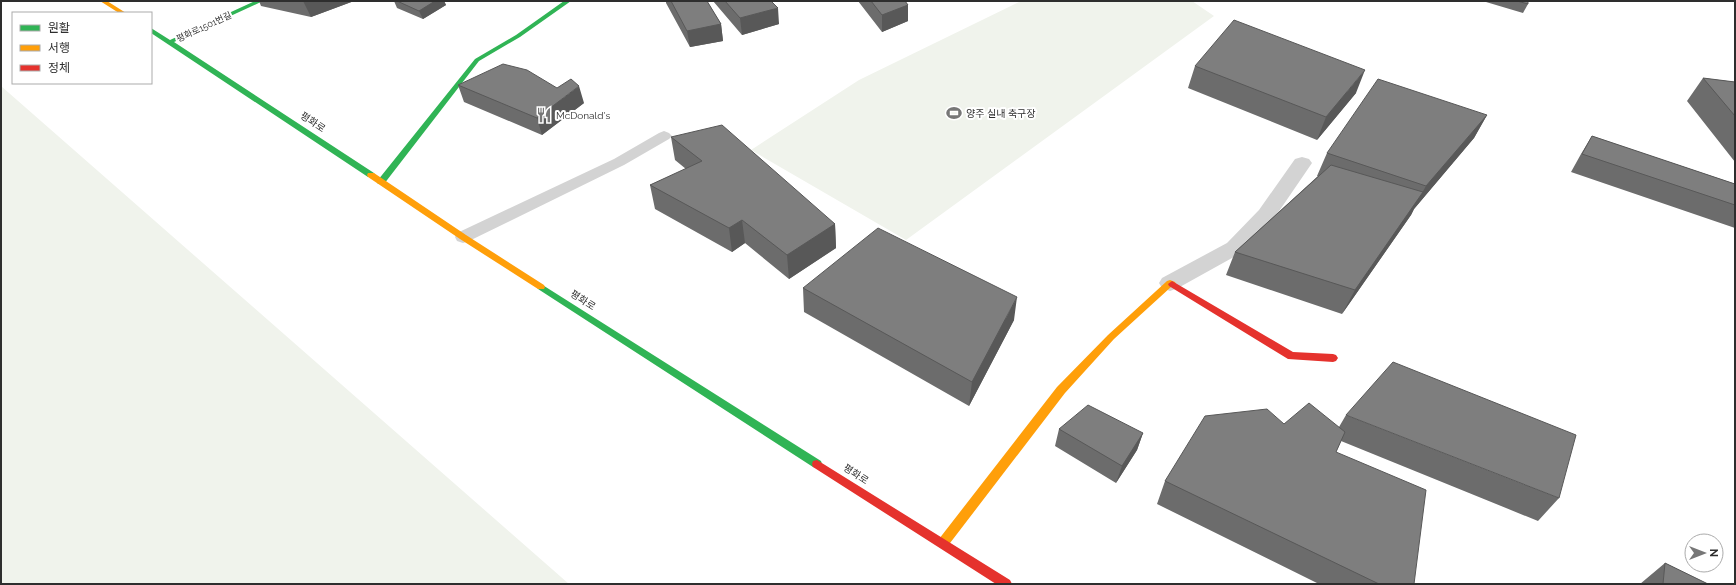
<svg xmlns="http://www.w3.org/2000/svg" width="1736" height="585" viewBox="0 0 1736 585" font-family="Raleway,'Noto Sans KR',sans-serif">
  <rect width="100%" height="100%" fill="#fff"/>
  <path fill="#f0f3ec" d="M1021,1H1192L1214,16L906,240L751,150L859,80Z
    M1,86L569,584H1Z"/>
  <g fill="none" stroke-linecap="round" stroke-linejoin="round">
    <path fill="#d3d3d3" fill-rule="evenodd" d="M664,131L669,133L672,136L669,139L624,165L469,241L463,243L457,241L455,237L457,233L614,159L659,133Z"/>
    <path fill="#d3d3d3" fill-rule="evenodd" d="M1302,157L1309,159L1312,163L1273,220L1241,253L1178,288L1170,291L1162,288L1159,283L1162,278L1227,243L1259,210L1295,159Z"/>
    <path fill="#30b455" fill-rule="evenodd" d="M255,1H263L174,42L374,173L375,175L374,177H368L151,33V28L170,40Z
      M564,1H571L520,37L479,61L384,184H378L377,182L378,180L475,59L516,35Z
      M541,284L821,461L822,464L821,467L817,468L813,467L538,289L537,287L538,285Z"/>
    <path fill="#ff9f0a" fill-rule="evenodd" d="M100,1H107L126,13H119Z
      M368,173H374L466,235L544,285L545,287L544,289H538L460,239L368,177L367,175Z
      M1170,280L1175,282L1176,284L1175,286L1171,287L1114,339L1065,393L947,547L943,548L939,547L937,543L939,539L1057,387L1108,335L1167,281Z"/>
    <path fill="#e5322d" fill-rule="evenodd" d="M1172,281L1293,352L1333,354L1336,355L1338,358L1336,361L1333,362L1288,359L1169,286L1168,284Z
      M817,460L1010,580L1012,584H996L813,467L812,464L813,461Z"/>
  </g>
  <path fill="#6c6c6c" d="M259,1H354L311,17L261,6Z
    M394,1H444L446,5L423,19L397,8Z
    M666,1H707L721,24L723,41L690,47L666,3Z
    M713,1H771L779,24L742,35Z
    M858,1H905L908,5V21L882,32Z
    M1486,1H1528V4L1523,13L1486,2Z
    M1195,66L1356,93L1317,140L1188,88Z
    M1703,78L1735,82V162L1687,101Z
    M458,85L584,103L542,135L464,102Z
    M1487,115L1474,138L1414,209L1411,215L1342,314L1226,275L1235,252L1318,176H1317L1327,153Z
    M1592,136L1735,184V228L1571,172L1581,154Z
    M671,137L835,224L836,248L789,279L745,243L732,252L655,209L650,185L686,169L675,160Z
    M803,288L1014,320L969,406L804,312Z
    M1346,415L1559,498L1538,521L1341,441L1336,452L1414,584H1319L1157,504L1165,481L1284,424L1339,427Z
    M1059,429L1143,433L1137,450L1116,483L1055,446Z
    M1665,563L1708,584H1640Z"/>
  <path fill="#585858" d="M303,1H354L311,17Z
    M435,1H444L446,5L423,19L419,11Z
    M908,5V21L882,32V15Z
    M778,8L779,24L742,35L740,18Z
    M721,24L723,41L690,47L687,31Z
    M1365,70L1356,93L1317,140L1326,117Z
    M579,86L584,103L542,135L537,118Z
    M1487,115L1474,138L1414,209L1411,215L1342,314L1355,290L1422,193L1426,186Z
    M742,220L745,243L732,252L729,228Z
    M835,224L836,248L789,279L787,255Z
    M1017,297L1014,320L969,406L972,382Z
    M1143,433L1137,450L1116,483L1122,466Z"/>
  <path fill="#7e7e7e" stroke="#585858" d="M397,1H435L419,11Z
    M671,1H707L721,24L687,31Z
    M725,1H771L778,8L740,18Z
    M871,1H905L908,5L882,15Z
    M1517,1H1528V4Z
    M1234,20L1365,70L1326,117L1195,66Z
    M503,64L527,70L557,88L571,79L579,86L537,118L458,85Z
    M1703,78L1735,82V116Z
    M1378,79L1487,115L1426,186L1327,153Z
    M722,125L835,224L787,255L742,220L729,228L650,185L702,161L671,137Z
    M1592,136L1735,184V205L1582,154Z
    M1331,165L1423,192L1355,290L1235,252Z
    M878,228L1017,297L972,382L803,288Z
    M1393,362L1576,435L1559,498L1346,415Z
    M1309,403L1345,432L1336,452L1426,490L1414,584H1379L1165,481L1205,416L1267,409L1284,424Z
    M1088,405L1143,433L1122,466L1059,429Z
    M1665,563L1708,584H1663Z"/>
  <defs>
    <g id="stadium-bare" transform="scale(1.2)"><path d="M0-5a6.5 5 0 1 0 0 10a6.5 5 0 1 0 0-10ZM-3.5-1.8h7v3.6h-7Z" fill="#777" stroke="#fff" stroke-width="2.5" paint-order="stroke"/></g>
    <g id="restaurant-bare" transform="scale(1.2)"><path d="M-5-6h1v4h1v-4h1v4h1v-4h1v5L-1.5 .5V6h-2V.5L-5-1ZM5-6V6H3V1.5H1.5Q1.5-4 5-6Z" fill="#777" stroke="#fff" stroke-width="2.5" paint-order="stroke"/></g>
  </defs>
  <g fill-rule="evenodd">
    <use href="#stadium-bare" x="954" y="113"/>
    <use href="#restaurant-bare" x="544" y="115"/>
  </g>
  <g text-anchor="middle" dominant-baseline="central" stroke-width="4" stroke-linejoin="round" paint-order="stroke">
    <g font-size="9" fill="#2e2e2e" stroke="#fff">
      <text transform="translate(204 27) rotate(-25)">평화로1501번길</text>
    </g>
    <g font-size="10" fill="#2e2e2e" stroke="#fff" text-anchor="start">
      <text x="966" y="113">양주 실내 축구장</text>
      <text x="556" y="115">McDonald's</text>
    </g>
    <g font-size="10" fill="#2e2e2e" stroke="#fff">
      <text transform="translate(313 122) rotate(34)">평화로</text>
      <text transform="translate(583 300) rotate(33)">평화로</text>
      <text transform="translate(856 474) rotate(33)">평화로</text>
    </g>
  </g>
  <rect width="1736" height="585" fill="none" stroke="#2e2e2e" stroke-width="4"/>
  <rect x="12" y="12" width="140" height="72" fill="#ffffff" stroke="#ababab"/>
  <rect x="20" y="25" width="20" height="6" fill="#30b455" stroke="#ababab"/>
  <text x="48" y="32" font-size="12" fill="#2e2e2e">원활</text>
  <rect x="20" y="45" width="20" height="6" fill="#ff9f0a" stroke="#ababab"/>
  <text x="48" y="52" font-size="12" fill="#2e2e2e">서행</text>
  <rect x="20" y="65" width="20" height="6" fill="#e5322d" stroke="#ababab"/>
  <text x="48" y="72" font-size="12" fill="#2e2e2e">정체</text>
  <g transform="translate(1704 553) rotate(90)"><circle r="19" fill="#ffffff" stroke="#ababab"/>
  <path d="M0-3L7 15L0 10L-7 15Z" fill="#777777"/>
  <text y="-6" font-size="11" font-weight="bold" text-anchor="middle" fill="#2e2e2e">N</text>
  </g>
</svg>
